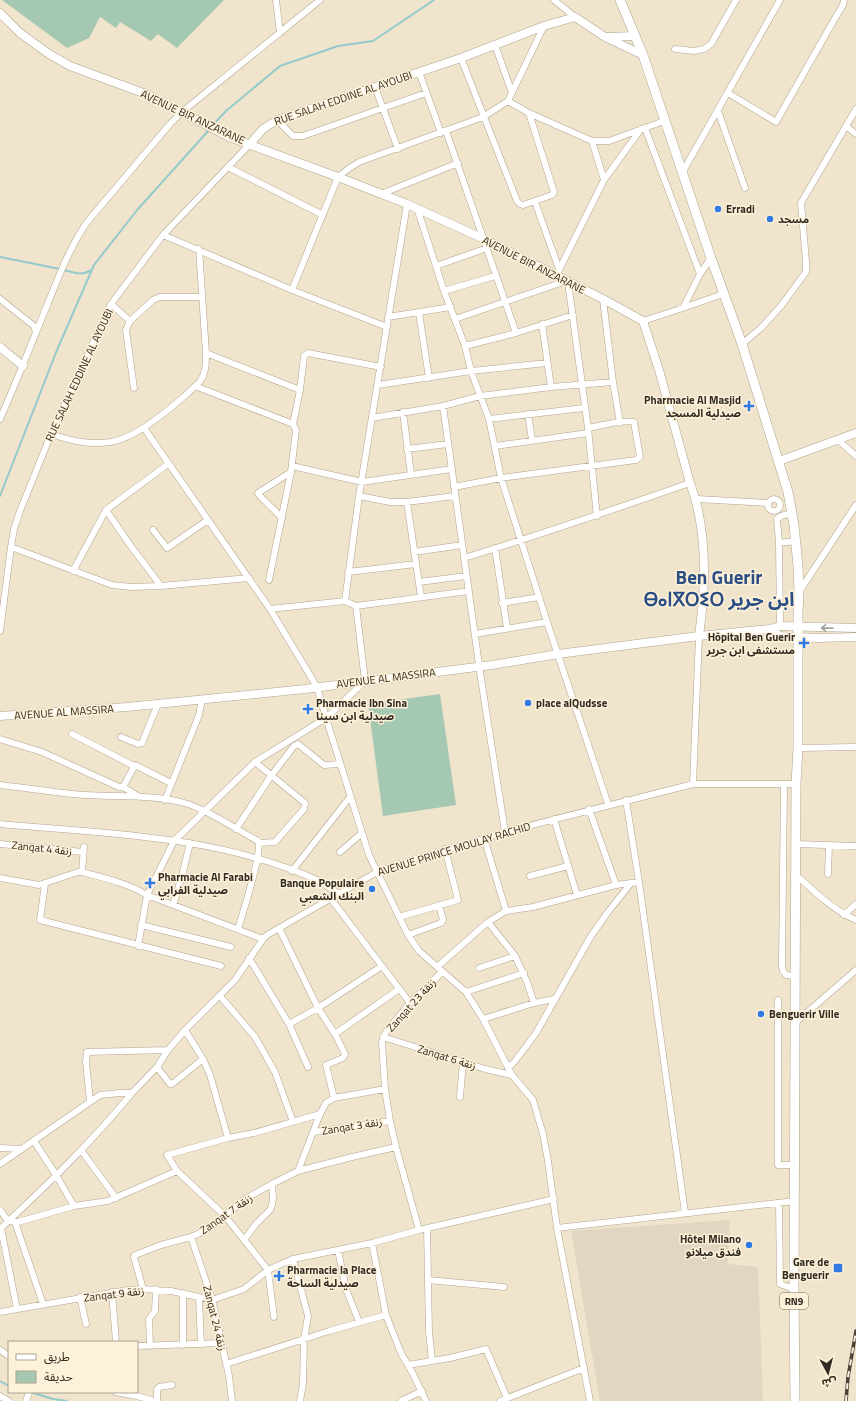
<svg xmlns="http://www.w3.org/2000/svg" width="856" height="1401" viewBox="0 0 856 1401" font-family="'Titillium Web','Noto Sans Arabic','Noto Sans Tifinagh',sans-serif">
  <rect width="100%" height="100%" fill="#f1e4cc"/>
  <path fill="#e2d6c3" d="M730,1220L728,1264L758,1267L763,1401H600L571,1231Z"/>
  <path fill="#a5c8b2" d="M2,0H224L177,48L158,34L151,41L120,22L116,28L100,17L89,38L67,48Z
    M440,694L456,805L383,816L368,704Z"/>
  <g fill="none" stroke-linecap="round" stroke-linejoin="round">
    <path stroke="#94cacb" stroke-width="2" d="M212,126L226,111L280,66L338,46L373,41L434,0
      M0,257L60,269
      M64,270C75,273 81,276 92,270
      M0,496L57,350L94,265L138,209L209,130
      M0,1381L9,1386
      M30,1392L53,1399L67,1401"/>
    <g stroke="#b0a48e" stroke-width="7">
      <path id="street" d="M276,0L280,33
        M554,0L575,17
        M495,45L512,93
        M675,49L694,51L704,49L711,44L736,0
        M461,58L517,201L520,204L523,205L552,195L554,192L529,113
        M419,72L441,133
        M375,87L398,149
        M728,93L776,122L834,20L843,5L844,0
        M508,101L529,113L592,141H609L664,121
        M718,111L745,188
        M277,120L293,136H303L426,93
        M846,126L856,134
        M645,128L700,274
        M446,131L516,333
        M592,141L604,180
        M228,167L323,215
        M682,173L780,0
        M381,194L458,163
        M535,202L559,269
        M417,208L444,291L465,346L471,371L489,419L501,478L547,622L608,804
        M163,235L292,290L387,327
        M436,266L487,248
        M556,276L604,180L641,129
        M568,282L588,428L597,516
        M292,290L338,177L348,169L359,162L483,117L508,101L544,26
        M444,291L495,276
        M0,299L34,326L36,332
        M603,299L613,382L620,423
        M111,304L130,321
        M683,308L700,274L711,258
        M419,313L429,378
        M388,317L451,307
        M455,319L566,281
        M643,321L683,308L723,294
        M542,324L551,387
        M742,344L761,328L781,306L806,272V261L801,203L856,109
        M465,346L516,333L573,315
        M206,353L300,390
        M378,385L471,371L547,363
        M195,386L293,424
        M134,388L126,330L130,321L153,300L160,297H202
        M443,406L480,672L505,832
        M403,412L411,475
        M528,414L532,440
        M372,418L443,406L480,396L551,387L613,382
        M0,419C17,381 32,342 48,303C60,274 70,246 88,221L170,124L182,112L320,0
        M489,419L584,408
        M144,428L270,609L317,687L326,718L369,855L408,935L419,951L466,992L483,1019L512,1075L533,1100L543,1134L548,1161L557,1228L590,1401
        M51,434C72,441 88,445 111,442C136,438 169,410 188,393C192,389 197,385 201,380C206,372 206,362 206,353L199,249
        M838,440L856,456
        M495,446L588,433
        M407,449L448,444
        M292,466L362,482L452,469
        M454,487L501,478L636,460L640,457L634,422C624,419 600,426 588,428
        M359,496L390,502H407L455,496
        M768 505a6 6 0 1 1 12 0a6 6 0 1 1-12 0Z
        M697,499L768,503
        M407,502L421,597
        M106,510L130,545L161,586
        M282,518L259,495L258,493L291,472
        M153,530L167,548L208,520
        M779,543L796,541
        M11,547L112,585L131,587L161,586L249,578
        M495,548L507,628
        M414,552L462,545
        M464,558C540,535 615,509 690,483
        M73,571L106,510L168,464
        M348,572L416,564
        M269,580L291,472L296,430L293,424L300,390L304,356L308,353L381,367
        M419,582L466,576
        M799,592L856,505
        M345,601L359,496L407,204
        M502,603L539,597
        M270,609L345,601L356,606L469,591
        M780,626L779,543L777,519L781,516L792,513
        M0,631L11,547L14,529L20,511L51,434L111,304L163,235L250,144
        M475,634L547,622
        M72,734L134,766
        M121,737L138,744L142,743L158,704
        M0,739L42,752L119,787H123L135,765L171,783
        M798,748L855,747
        M255,762L305,803L304,809L275,842L259,843
        M693,784L699,636
        M0,785C28,788 57,793 85,795C118,797 156,794 188,804C211,812 236,829 258,841C263,851 242,915 238,929
        M784,785L782,965L783,971L786,975L796,976
        M123,787L138,796
        M165,800L199,715L202,699
        M626,800L639,882L685,1213
        M589,809L616,885
        M554,819L577,895
        M0,824C108,834 216,835 317,880C325,884 332,890 340,894
        M236,829L271,776L294,746L298,744L324,765L340,764
        M484,838L506,911
        M0,844L83,852
        M796,844L856,846
        M340,852L362,833
        M292,871L350,797
        M82,872L84,847
        M828,874L829,845
        M796,875C815,892 833,910 856,920
        M530,876L568,866
        M0,878L39,885L78,872H82C104,878 127,883 147,895L263,939
        M45,884L40,920L221,966
        M331,899L410,1003
        M173,905L182,876L190,843
        M844,915L856,904
        M399,917L458,900L445,849
        M488,922L515,956L527,982L534,1003
        M141,925L231,947
        M279,928L318,1008L335,1034L345,1054L343,1058L326,1065L334,1098
        M408,935L441,923L443,920L439,905
        M138,946L147,895L174,841L255,762L326,718L365,681L356,606
        M249,958L289,1024L308,1067
        M437,967L488,922L506,911L533,907L616,885L631,883
        M479,968L515,956
        M466,992L524,973
        M220,996L255,1037L275,1072L293,1122
        M778,1000V1165H795
        M483,1019L534,1003L554,999
        M795,1023L856,970
        M289,1024L318,1008L382,966
        M185,1030L203,1059L210,1075L228,1138
        M335,1034L399,989
        M383,1037L485,1069L512,1075
        M157,1067L170,1084H172L203,1059
        M508,1068L515,1061L536,1033L591,936L608,912L631,883L639,882
        M460,1097L463,1062
        M90,1101L86,1062L87,1052L168,1050
        M314,1132L390,1121
        M34,1141L56,1175L74,1206
        M0,1148L21,1149
        M81,1150L116,1198
        M0,1164L100,1095L120,1093H132L157,1067L168,1050L185,1030L235,980L263,939L267,935L377,872L393,866L505,832L693,784H796
        M298,1171L352,1157L396,1147
        M779,1203L780,1284L794,1289
        M0,1210L8,1221L18,1222L74,1206L108,1201L177,1171
        M15,1222L43,1304
        M1,1228L17,1309
        M427,1228L429,1332L432,1361
        M557,1228L795,1201
        M0,1229C46,1186 92,1142 132,1093
        M419,1230L396,1147L390,1121L385,1089L382,1042L386,1032L410,1003L442,972
        M191,1237L212,1299L229,1376L232,1401
        M244,1240L255,1225L270,1210L272,1205L273,1199L272,1184L298,1171L320,1114L326,1103L334,1098L385,1089
        M372,1243L386,1315L401,1353L413,1374L426,1401
        M338,1250L346,1289L359,1322
        M293,1259L308,1316L304,1339L303,1384L300,1401
        M428,1280L504,1287
        M143,1289L134,1257L135,1255L161,1245L191,1237L202,1232L218,1222L245,1199L272,1184
        M112,1292L116,1342
        M183,1293V1345
        M80,1297L86,1324
        M199,1297L201,1344
        M0,1312L128,1290L143,1289L171,1291L199,1297L215,1299L244,1289L268,1270L293,1259L372,1243L419,1230L554,1199
        M274,1317L268,1270L225,1216L177,1171L167,1155L228,1138L254,1133L320,1114
        M137,1346L222,1343
        M150,1346L149,1319L155,1311L156,1289
        M0,1350L9,1356
        M226,1364L329,1331L386,1315
        M408,1365L450,1358L486,1349L507,1398
        M115,1392L137,1396L154,1401
        M0,1396L9,1401
        M26,1401L29,1392
        M157,1401V1390L159,1387L172,1385
        M401,1401L422,1391
        M500,1401L584,1368"/>
    </g>
    <g stroke="#b0a48e" stroke-width="9">
      <path id="secondary" d="M0,13L20,33L49,54L70,66L146,94L229,137L338,177L407,204L484,239L603,299L643,321L659,370L690,483C708,530 706,586 699,636
        M607,37L635,36
        M250,144L263,129L277,120L461,58L544,26L575,17L605,37L643,55
        M0,347L23,366
        M779,461L856,433
        M770,629L780,636L817,638L856,637
        M0,716L127,707L305,689L492,665L558,654L699,636L770,629L780,626L856,628"/>
    </g>
    <g stroke="#b0a48e" stroke-width="10">
      <path id="primary" d="M620,0L643,55L711,258L742,344L788,492L794,525L798,566L799,592L798,612V748L796,784L794,1289L795,1401"/>
    </g>
    <use href="#street" stroke="#fff" stroke-width="6"/>
    <use href="#secondary" stroke="#fff" stroke-width="8"/>
    <use href="#primary" stroke="#fff" stroke-width="9"/>
    <g stroke="#494338" stroke-width="3.5">
      <path id="rail" d="M846,1401L848,1377L856,1331"/>
    </g>
    <use href="#rail" stroke="#fef1d9" stroke-width="2" stroke-dasharray="6" stroke-linecap="butt"/>
  </g>
  <defs><path id="oneway-shaft" d="M-6 0H5M1.5-3L5.5 0L1.5 3" fill="none" stroke-width="1.6" stroke-linecap="round" stroke-linejoin="round"/></defs>
  <use stroke="#a2a09c" href="#oneway-shaft" transform="translate(827 628) rotate(-178)"/>
  <g fill="#307ae6" stroke="#fef1d9" stroke-width="1.5">
    <circle cx="718" cy="209" r="4"/>
    <circle cx="770" cy="219" r="4"/>
    <path d="M747 400h4v4h4v4h-4v4h-4v-4h-4v-4h4z"/>
    <path d="M802 637h4v4h4v4h-4v4h-4v-4h-4v-4h4z"/>
    <circle cx="528" cy="703" r="4"/>
    <path d="M306 703h4v4h4v4h-4v4h-4v-4h-4v-4h4z"/>
    <path d="M148 877h4v4h4v4h-4v4h-4v-4h-4v-4h4z"/>
    <circle cx="372" cy="889" r="4"/>
    <circle cx="761" cy="1014" r="4"/>
    <circle cx="749" cy="1245" r="4"/>
    <rect x="833" y="1263" width="10" height="10" rx="2"/>
    <path d="M277 1270h4v4h4v4h-4v4h-4v-4h-4v-4h4z"/>
  </g>
  <g text-anchor="middle" dominant-baseline="central" stroke-width="3" stroke-linejoin="round" paint-order="stroke">
    <rect fill="#fef1d9" stroke="#6e6659" stroke-width="1" x="780" y="1293" width="28" height="16" rx="3"/>
    <g font-size="10" font-weight="bold" fill="#302b22">
      <text x="794" y="1301">RN9</text>
    </g>
    <g font-size="11" fill="#302b22" stroke="#fef1d9">
      <text transform="translate(343 98) rotate(-19)">RUE SALAH EDDINE AL AYOUBI</text>
      <text transform="translate(193 117) rotate(25)">AVENUE BIR ANZARANE</text>
      <text transform="translate(534 265) rotate(27)">AVENUE BIR ANZARANE</text>
      <text transform="translate(79 375) rotate(-65)">RUE SALAH EDDINE AL AYOUBI</text>
      <text transform="translate(386 678) rotate(-7)">AVENUE AL MASSIRA</text>
      <text transform="translate(64 712) rotate(-4)">AVENUE AL MASSIRA</text>
      <text transform="translate(42 848) rotate(6)">Zanqat 4 زنقة</text>
      <text transform="translate(454 849) rotate(-17)">AVENUE PRINCE MOULAY RACHID</text>
      <text transform="translate(411 1005) rotate(-48)">Zanqat 23 زنقة</text>
      <text transform="translate(447 1057) rotate(17)">Zanqat 6 زنقة</text>
      <text transform="translate(352 1126) rotate(-9)">Zanqat 3 زنقة</text>
      <text transform="translate(226 1214) rotate(-35)">Zanqat 7 زنقة</text>
      <text transform="translate(114 1294) rotate(-7)">Zanqat 9 زنقة</text>
      <text transform="translate(215 1318) rotate(76)">Zanqat 24 زنقة</text>
    </g>
    <g font-size="11" font-weight="bold" fill="#302b22" stroke="#fef1d9" text-anchor="start">
      <text x="726" y="209">Erradi</text>
      <text x="778" y="219">مسجد</text>
      <text x="741" y="400" text-anchor="end">Pharmacie Al Masjid<tspan x="741" dy="13">صيدلية المسجد</tspan></text>
      <text x="795" y="637" text-anchor="end">Hôpital Ben Guerir<tspan x="795" dy="13">مستشفى ابن جرير</tspan></text>
      <text x="316" y="703">Pharmacie Ibn Sina<tspan x="316" dy="13">صيدلية ابن سينا</tspan></text>
      <text x="536" y="703">place alQudsse</text>
      <text x="158" y="877">Pharmacie Al Farabi<tspan x="158" dy="13">صيدلية الفرابي</tspan></text>
      <text x="364" y="883" text-anchor="end">Banque Populaire<tspan x="364" dy="13">البنك الشعبي</tspan></text>
      <text x="769" y="1014">Benguerir Ville</text>
      <text x="741" y="1239" text-anchor="end">Hôtel Milano<tspan x="741" dy="13">فندق ميلانو</tspan></text>
      <text x="829" y="1262" text-anchor="end">Gare de<tspan x="829" dy="13">Benguerir</tspan></text>
      <text x="287" y="1270">Pharmacie la Place<tspan x="287" dy="13">صيدلية الساحة</tspan></text>
    </g>
    <g font-size="19" font-weight="bold" fill="#2b4f85" stroke="#fef1d9">
      <text x="719" y="576">Ben Guerir<tspan x="719" dy="22">ⴱⴰⵏⴳⵔⵉⵔ ابن جرير</tspan></text>
    </g>
  </g>
  <rect x="8" y="1341" width="130" height="52" fill="#fef1d9" stroke="#aca290"/>
  <rect x="16" y="1354" width="20" height="6" fill="#ffffff" stroke="#aca290"/>
  <text x="44" y="1361" font-size="12" fill="#302b22">طريق</text>
  <rect x="16" y="1371" width="20" height="12" fill="#a5c8b2" stroke="#aca290"/>
  <text x="44" y="1381" font-size="12" fill="#302b22">حديقة</text>
  <g transform="translate(828 1373) rotate(173)" stroke="#fef1d9" stroke-width="3" paint-order="stroke">
  <path d="M0-3L7 15L0 10L-7 15Z" fill="#302b22"/>
  <text y="-6" font-size="11" font-weight="bold" text-anchor="middle" fill="#302b22">ش</text>
  </g>
</svg>
